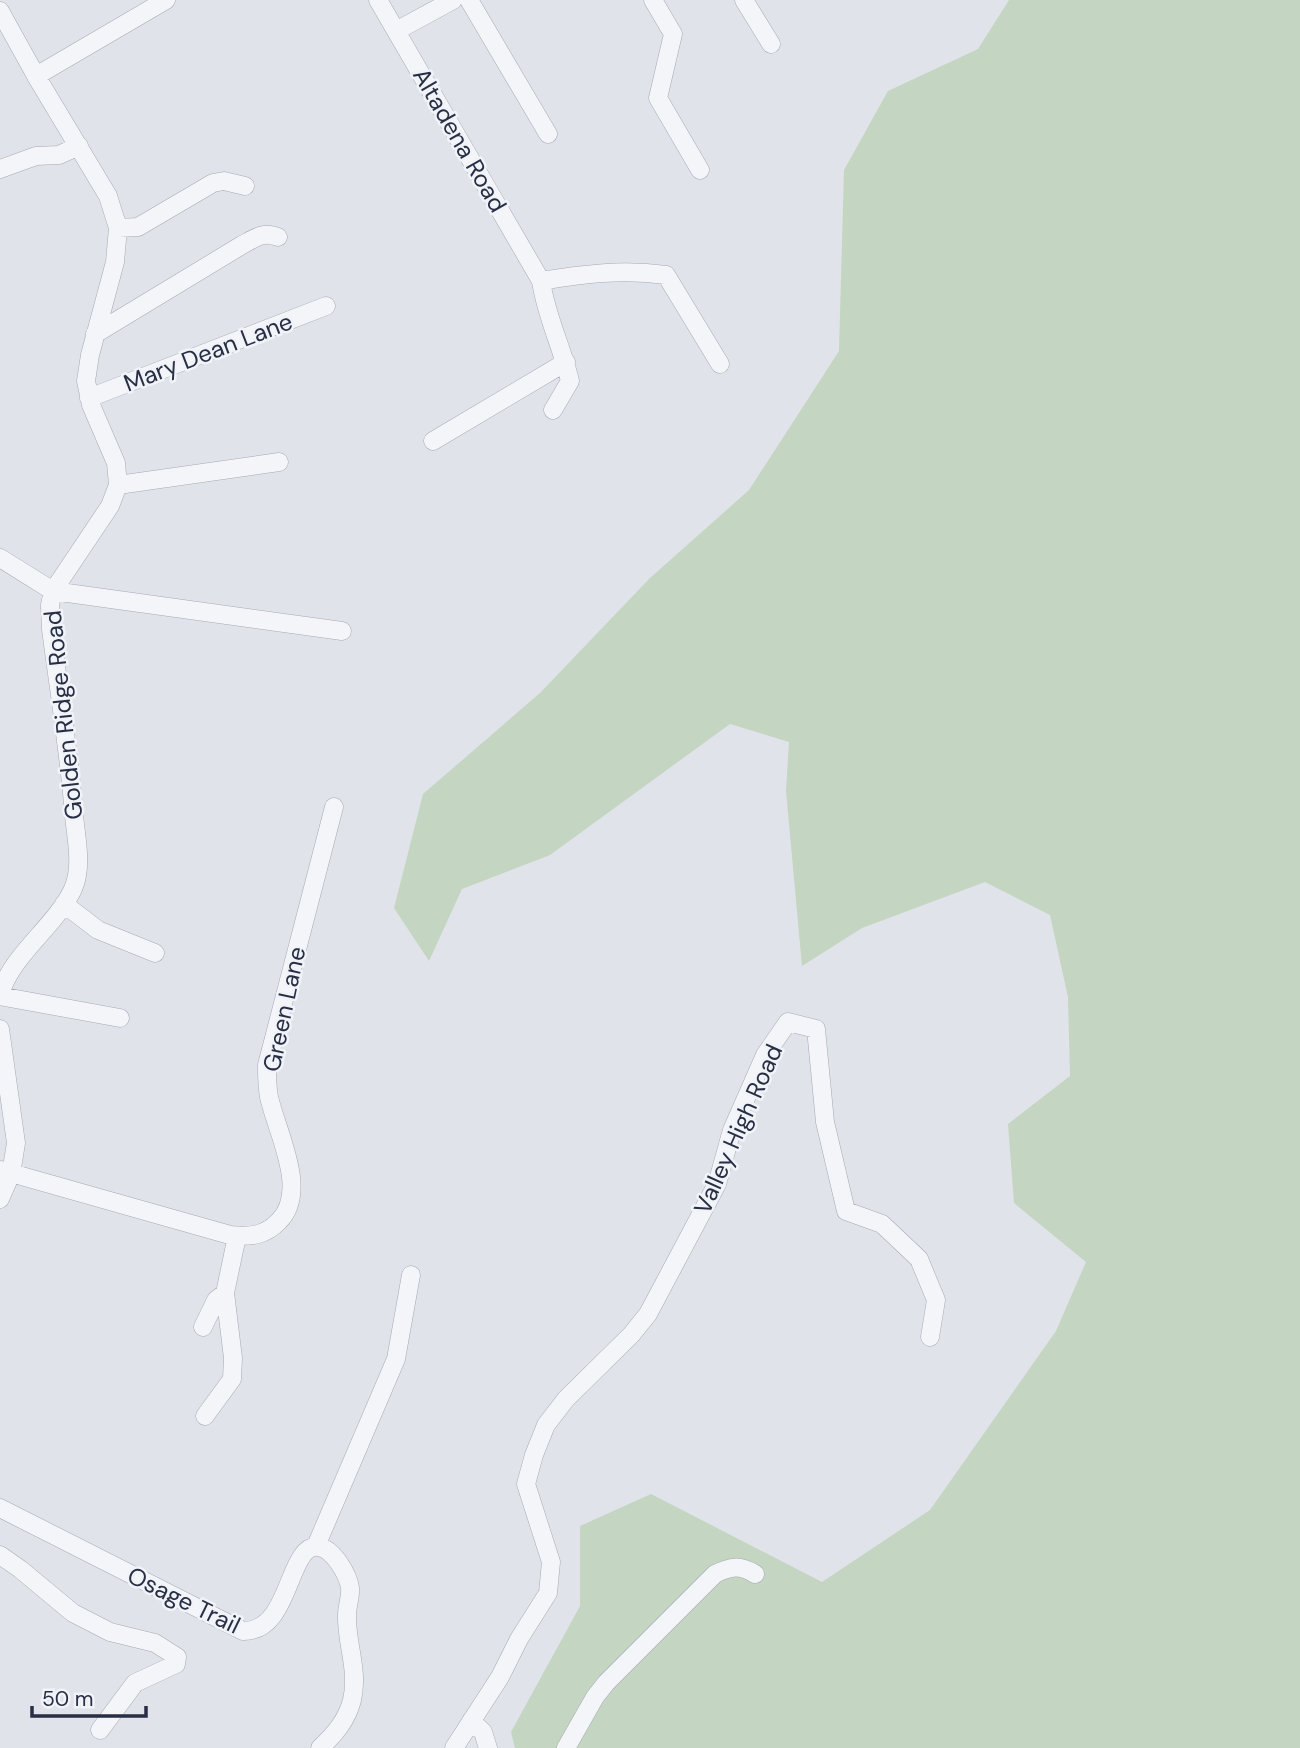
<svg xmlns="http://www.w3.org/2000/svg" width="1300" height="1748" viewBox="0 0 1300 1748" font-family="'DM Sans',sans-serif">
  <rect width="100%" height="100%" fill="#e1e3ea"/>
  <path fill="#c4d5c1" d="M1009,0H1300V1748H515L511,1732L580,1606V1526L651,1494L822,1582L930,1510L1056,1331L1086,1262L1014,1203L1008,1124L1070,1076L1068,997L1050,915L985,882L862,928L802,966L786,791L789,742L730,724L550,855L462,889L429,961L394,908L423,794L540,693L650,578L749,490L839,351L844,170L888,91L978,49Z"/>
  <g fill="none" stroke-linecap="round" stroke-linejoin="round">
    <g stroke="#a6a9b5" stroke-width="19">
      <path id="minor" d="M378,0L541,281C546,316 562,347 570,381L553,410
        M469,0L548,134
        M653,0L673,34L658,98L700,170
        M744,0L771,44
        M0,11L36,76L108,196L118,228L115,262L90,355L86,381L91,405L116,463L118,485L110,506L53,591L50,605L51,629C59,691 69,752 74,815C76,838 83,866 73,889C55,927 13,953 0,994
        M396,31L453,0
        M36,76L166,0
        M0,169L36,156L59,155L79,146
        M118,228L138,227L213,183L224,181L245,186
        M541,281C583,274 623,269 666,275L720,364
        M95,334L242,245C255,238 264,231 278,237
        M89,398L326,306
        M433,441L566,362
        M118,485L279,462
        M0,558L53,591L342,631
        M64,904L98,930L155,953
        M0,996L120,1018
        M0,1029L16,1143L11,1174L0,1199
        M0,1170L230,1235C250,1237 265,1236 279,1221C309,1191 277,1133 269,1097C267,1087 267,1075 267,1065L334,807
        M203,1327L216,1300L225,1293
        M205,1416L232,1379L233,1358L225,1293L237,1236
        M0,1508L243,1631C292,1632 287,1542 319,1547C333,1549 348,1574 350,1588C351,1596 347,1606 347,1615C346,1643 359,1670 352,1700C347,1720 335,1734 320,1748
        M316,1546L396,1359L411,1275
        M0,1555L20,1569L73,1613L110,1632L155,1643L177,1657L176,1664L135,1683L100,1730
        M471,1721L483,1732L488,1748
        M454,1748L500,1677L519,1639L548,1593L551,1562L526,1484L534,1455L546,1425L566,1399L631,1335L648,1314L717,1184L732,1130L765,1055L788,1022L816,1029L825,1122L846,1211L882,1224L919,1259L936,1300L930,1337
        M566,1748L595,1697L606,1683L715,1574C731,1566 740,1565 755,1574"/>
    </g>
    <use href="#minor" stroke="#f4f5f8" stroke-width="18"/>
  </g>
  <g text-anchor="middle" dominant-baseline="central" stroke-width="5" stroke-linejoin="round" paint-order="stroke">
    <g font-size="24" fill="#282e43" stroke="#f0f3f8">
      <text transform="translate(460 140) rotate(60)">Altadena Road</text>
      <text transform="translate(208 352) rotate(-21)">Mary Dean Lane</text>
      <text transform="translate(63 715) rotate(-96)">Golden Ridge Road</text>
      <text transform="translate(284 1009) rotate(-78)">Green Lane</text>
      <text transform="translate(738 1129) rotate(-66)">Valley High Road</text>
      <text transform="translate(184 1600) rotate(26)">Osage Trail</text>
    </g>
  </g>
  <path d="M32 1706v10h114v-10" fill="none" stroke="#282e43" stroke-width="3.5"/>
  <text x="42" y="1706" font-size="21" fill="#282e43" stroke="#f0f3f8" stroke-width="5" paint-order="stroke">50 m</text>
</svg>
